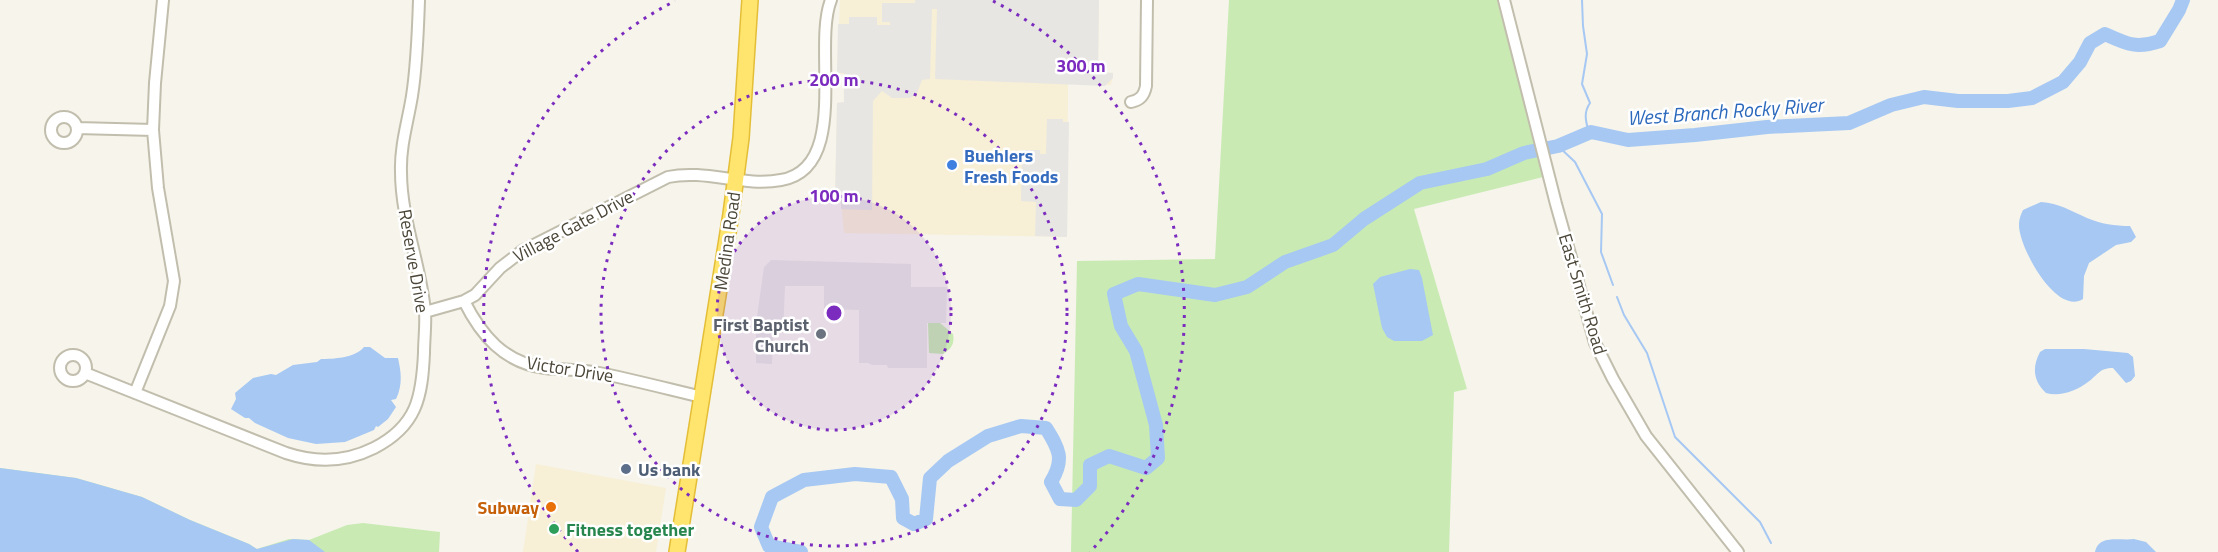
<svg xmlns="http://www.w3.org/2000/svg" width="2218" height="552" viewBox="0 0 2218 552" font-family="'Titillium Web',sans-serif">
  <rect width="100%" height="100%" fill="#f6f4eb"/>
  <path fill="#f7efd6" d="M840,0H1099L1098,72L1113,73L1111,85L1068,84L1067,237L844,233L841,200H835L837,103L844,102L843,74L837,73Z
    M536,464L666,488L656,552H523Z"/>
  <path fill="#c9ebb3" d="M1229,0H1497L1543,177L1414,209L1467,389L1454,392L1449,552H1071L1077,261L1215,259Z
    M928,323H940L953,334C955,344 951,349 943,354L929,353Z
    M0,468L76,478L142,497L190,520L249,544L257,549L289,539L309,540L347,525L363,523L440,532L439,552H0Z"/>
  <path fill="#e7e6e2" d="M915,0H1099L1098,72L1113,73V78L1105,86L935,79L937,9H932L930,79L922,80L917,93L910,98H892L882,91L873,101L872,210L841,209V200H835L837,103L844,102V73H837L838,24H849V17H877V25H890V22H882V3H915Z
    M1047,119H1063V122H1069L1067,237L1035,236L1036,202L1021,201L1022,150H1040V154H1046Z
    M771,260L911,264V287H947L946,323H927V368H888L887,365H872L868,363H859V310L824,309V286H785L783,333H773L772,364L756,363V324L764,267Z"/>
  <path fill="#a6c8f3" d="M2041,202C2059,203 2071,211 2087,218C2101,224 2115,226 2130,226L2136,237L2131,242L2116,245L2089,263L2084,276L2083,299C2056,316 2018,246 2019,224C2019,219 2021,214 2023,210Z
    M1410,269L1419,270L1422,278L1433,335L1422,341H1394L1387,337L1382,328L1373,284L1380,277Z
    M364,347H370L385,358H398C401,372 403,384 396,399L391,400L396,407L388,419L378,427L376,426L374,430L345,442L316,444L288,438L255,423L249,418H245L231,409L236,399L235,393L253,378L271,374L276,375L293,365L317,362L321,359C333,359 355,358 364,347Z
    M2045,349H2084L2128,353L2133,357L2135,376L2131,381L2126,383L2113,368C2099,368 2098,375 2088,382C2076,391 2060,397 2046,393C2033,381 2032,367 2040,352Z
    M0,468L76,478L142,497L190,520L249,544L257,549L293,539L309,540L325,552H0Z
    M2134,539L2146,542L2156,552H2095C2099,534 2119,541 2134,539Z"/>
  <g fill="none" stroke-linecap="round" stroke-linejoin="round">
    <path stroke="#a6c8f3" stroke-width="2" d="M1582,0L1583,26L1587,54L1582,84L1590,103C1583,113 1586,122 1589,133
      M1558,146L1575,162L1602,214L1601,252L1613,285
      M1617,297L1624,315L1647,353L1675,437L1760,522L1771,543"/>
    <path stroke="#a6c8f3" stroke-width="14" d="M801,552L769,546L761,527L772,497L804,480L855,474L891,477L902,499L903,518L914,524L926,519L930,478L948,461L988,436L1021,426L1046,428C1059,449 1065,459 1051,482L1060,499L1076,500L1090,486V465L1109,456L1146,468L1158,458L1156,425L1136,351L1121,326L1114,294L1138,284L1215,295L1247,287L1285,262L1333,245L1364,219L1420,183L1487,169L1524,153L1558,146L1591,132L1628,140L1695,135L1767,127L1849,123L1891,105L1924,97L1958,101H2008L2032,98L2063,82L2080,62L2090,43L2105,34C2127,44 2136,49 2160,41L2179,10L2183,0"/>
    <g stroke="#c2bead" stroke-width="14">
      <path id="minor" d="M1504,0L1556,204L1595,343L1613,379L1646,436L1738,552
        M1131,102C1140,100 1144,96 1146,86L1147,0
        M51 130a13 13 0 1 1 26 0a13 13 0 1 1-26 0Z
        M77,128L153,130
        M464,301C481,335 504,363 545,368C563,370 581,369 599,373C634,380 668,389 702,397
        M425,312L464,301L475,295L500,268L522,251L668,177C706,169 743,187 781,180C851,168 812,47 831,0
        M60 368a13 13 0 1 1 26 0a13 13 0 1 1-26 0Z
        M85,373L286,453C316,463 346,462 374,448C417,426 422,397 424,353C424,340 426,325 425,312C421,265 401,220 401,172C400,146 408,121 412,96C417,64 418,32 419,0
        M135,393L170,306L174,281L158,188L153,130L155,83L163,0"/>
    </g>
    <g stroke="#e4be37" stroke-width="18">
      <path id="highway" d="M677,552L731,214L741,138L750,0"/>
    </g>
    <use href="#minor" stroke="#fff" stroke-width="10"/>
    <use href="#highway" stroke="#ffe56d" stroke-width="15"/>
  </g>
  <circle cx="834" cy="313" r="117" fill="#7b2cbf" fill-opacity=".12"/>
  <g fill="none" stroke="#7b2cbf" stroke-width="3" stroke-dasharray="3 6">
    <circle cx="834" cy="313" r="117"/>
    <circle cx="834" cy="313" r="233"/>
    <path d="M578 552A350 350 0 0 1 675 1M993 1A350 350 0 0 1 1090 552"/>
  </g>
  <circle fill="#3f7fe0" stroke="#fff" stroke-width="2" cx="952" cy="165" r="6"/>
  <circle fill="#6b7280" stroke="#fff" stroke-width="2" cx="821" cy="334" r="6"/>
  <circle fill="#5c6f8a" stroke="#fff" stroke-width="2" cx="626" cy="469" r="6"/>
  <circle fill="#e8710a" stroke="#fff" stroke-width="2" cx="551" cy="507" r="6"/>
  <circle fill="#2e9e5b" stroke="#fff" stroke-width="2" cx="554" cy="529" r="6"/>
  <g text-anchor="middle" dominant-baseline="central" stroke-width="5" stroke-linejoin="round" paint-order="stroke">
    <g font-size="18" font-weight="bold" fill="#366cbe" stroke="#fff" text-anchor="start">
      <text x="964" y="155">Buehlers<tspan x="964" dy="21">Fresh Foods</tspan></text>
    </g>
    <g font-size="18" fill="#4b4638" stroke="#fff">
      <text transform="translate(573 226) rotate(-28)">Village Gate Drive</text>
      <text transform="translate(727 241) rotate(-82)">Medina Road</text>
      <text transform="translate(414 261) rotate(80)">Reserve Drive</text>
      <text transform="translate(1583 294) rotate(73)">East Smith Road</text>
      <text transform="translate(570 369) rotate(9)">Victor Drive</text>
    </g>
    <g font-size="18" font-weight="bold" fill="#5b616d" stroke="#fff" text-anchor="end">
      <text x="809" y="324">First Baptist<tspan x="809" dy="21">Church</tspan></text>
    </g>
    <g font-size="18" font-weight="bold" fill="#4e5e75" stroke="#fff" text-anchor="start">
      <text x="638" y="469">Us bank</text>
    </g>
    <g font-size="18" font-weight="bold" fill="#c56008" stroke="#fff" text-anchor="end">
      <text x="539" y="507">Subway</text>
    </g>
    <g font-size="18" font-weight="bold" fill="#27864d" stroke="#fff" text-anchor="start">
      <text x="566" y="529">Fitness together</text>
    </g>
    <g font-size="20" font-style="italic" fill="#2c69bc" stroke="#fff">
      <text transform="translate(1725 111) rotate(-4)">West Branch Rocky River</text>
    </g>
  </g>
  <circle cx="834" cy="313" r="9" fill="#7b2cbf" stroke="#fff" stroke-width="3"/>
  <g font-size="18" text-anchor="middle" font-weight="bold" fill="#7b2cbf" stroke="#fff" stroke-width="5" stroke-linejoin="round" paint-order="stroke">
    <text x="1081" y="72">300 m</text>
    <text x="834" y="86">200 m</text>
    <text x="834" y="202">100 m</text>
  </g>
</svg>
